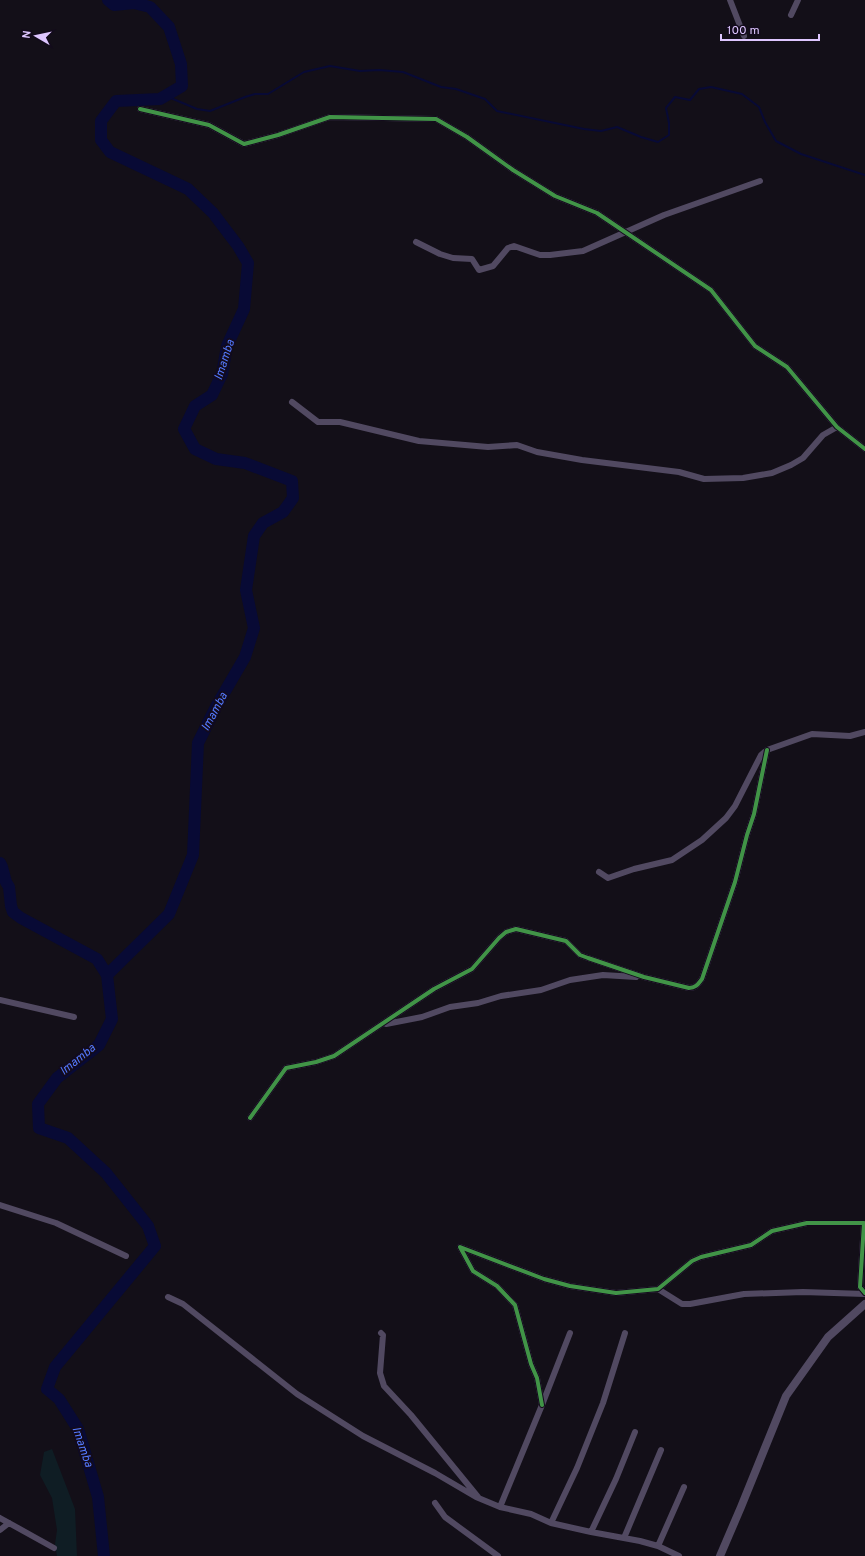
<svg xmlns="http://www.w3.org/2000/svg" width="865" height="1556" viewBox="0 0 865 1556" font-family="Overpass,sans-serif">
  <rect width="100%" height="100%" fill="#130f18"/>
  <path fill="#0f1d24" d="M52,1449L75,1509L77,1556H57L55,1544L57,1530L52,1498L40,1475L44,1452Z"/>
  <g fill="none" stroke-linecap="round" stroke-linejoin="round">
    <path stroke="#080a35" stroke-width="2" d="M166,96L197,109L210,111L245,97L255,94H268L304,72L330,66L360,71L379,70L403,72L441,87L456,89L485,99L497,111L584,129L601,131L617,127L641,137L658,142L669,135V123L666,108L675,97L690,100L699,89L711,87L742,94L759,107L765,122L776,141L801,154L865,175"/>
    <path stroke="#080a35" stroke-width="12" d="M0,863L2,867L6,882L9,887L11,906L13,912L21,918L97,959L107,975
      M104,1556L98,1497L78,1429L59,1399L47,1389L55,1367L155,1246L148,1226L106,1173L68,1138L39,1128L38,1104L57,1078L99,1045L112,1019L107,975L169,914L193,855L198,743L217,705L245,657L254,628L246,590L254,536L263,523L283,512L293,498L292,481L245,463L216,459L195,449L184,429L195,406L212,395L222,374L227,346L244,309L248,263L238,246L213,213L188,189L110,152L101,140V121L116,101L160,99L182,86L181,64L169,27L150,7L134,3L114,5L108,0"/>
    <path stroke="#514961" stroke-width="6" d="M730,0L744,36
      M791,15L798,0
      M140,109L209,125L244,144L278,135L330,117L436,119L467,137L513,170L555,196L597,213L711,290L755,346L787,367L837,427L865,449
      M416,242L440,254L453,258L472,259L479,270L493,266L508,248L514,246L540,255H550L583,251L664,215L760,181
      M292,402L318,422H340L419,441L488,447L517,445L537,452L582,460L679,472L704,479L743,478L772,473L791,465L803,458L823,435L837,427
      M599,872L608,878L634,869L672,860L702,840L726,818L735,806L761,755L767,750L812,734L850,736L865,732
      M0,1000L74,1017
      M386,1024L422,1017L450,1007L478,1003L501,996L541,990L570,980L603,975L636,977
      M250,1118L286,1068L316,1062L334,1056L434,989L472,969L499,938L506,932L516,929L566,941L580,955L588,958L644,977L689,988C696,988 698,984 702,979L735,882L747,835L754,814L767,750
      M0,1205L56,1223L126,1256
      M658,1289L682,1304H690L744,1294L803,1292L865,1294
      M168,1297L183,1304L297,1394L363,1436L435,1473L476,1497L500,1507L531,1514L551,1523L591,1532L640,1541L658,1546L679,1556
      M381,1333L383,1335L380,1373L384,1386L411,1415L478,1497
      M542,1405L537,1378L531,1364L515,1305L497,1286L473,1271L460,1247L544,1279L570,1286L616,1293L658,1289L692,1261L701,1257L751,1245L772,1231L807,1223H864L860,1287L865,1293
      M435,1503L445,1517L498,1556
      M500,1507L542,1405L570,1333
      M0,1518L54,1548
      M551,1523L577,1468L603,1403L625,1333
      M0,1530L9,1523
      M591,1532L616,1479L635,1432
      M624,1538L661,1450
      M658,1546L684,1487"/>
    <path stroke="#514961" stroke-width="8" d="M720,1556L741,1507L786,1396L828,1337L865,1304"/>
    <g stroke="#130b1c" stroke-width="6">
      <path id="cycleway" d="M140,109L209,125L244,144L278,135L330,117L436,119L467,137L513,170L555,196L597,213L711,290L755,346L787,367L837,427L865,449
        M250,1118L286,1068L316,1062L334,1056L434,989L472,969L499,938L506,932L516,929L566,941L580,955L588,958L644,977L689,988C696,988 698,984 702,979L735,882L747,835L754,814L767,750
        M542,1405L537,1378L531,1364L515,1305L497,1286L473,1271L460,1247L544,1279L570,1286L616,1293L658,1289L692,1261L701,1257L751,1245L772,1231L807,1223H864L860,1287L865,1293"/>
    </g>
    <use href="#cycleway" stroke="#419447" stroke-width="4"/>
  </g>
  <g text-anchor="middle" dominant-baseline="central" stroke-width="3.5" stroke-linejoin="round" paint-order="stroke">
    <g font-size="12" font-style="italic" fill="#547aff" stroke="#130b1c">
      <text transform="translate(225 360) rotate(-72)">Imamba</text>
      <text transform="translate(215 712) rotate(-62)">Imamba</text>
      <text transform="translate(78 1060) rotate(-39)">Imamba</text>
      <text transform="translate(82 1447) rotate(71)">Imamba</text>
    </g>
  </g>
  <g transform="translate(36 36) rotate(279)" stroke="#130b1c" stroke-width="3" paint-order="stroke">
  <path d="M0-3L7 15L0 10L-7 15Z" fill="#dec6ff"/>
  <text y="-6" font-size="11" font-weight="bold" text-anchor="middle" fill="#dec6ff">N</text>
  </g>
  <path d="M721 34v6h98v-6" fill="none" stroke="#dec6ff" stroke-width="2"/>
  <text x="727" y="34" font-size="12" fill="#dec6ff" stroke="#130b1c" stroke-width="3" paint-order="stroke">100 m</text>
</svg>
